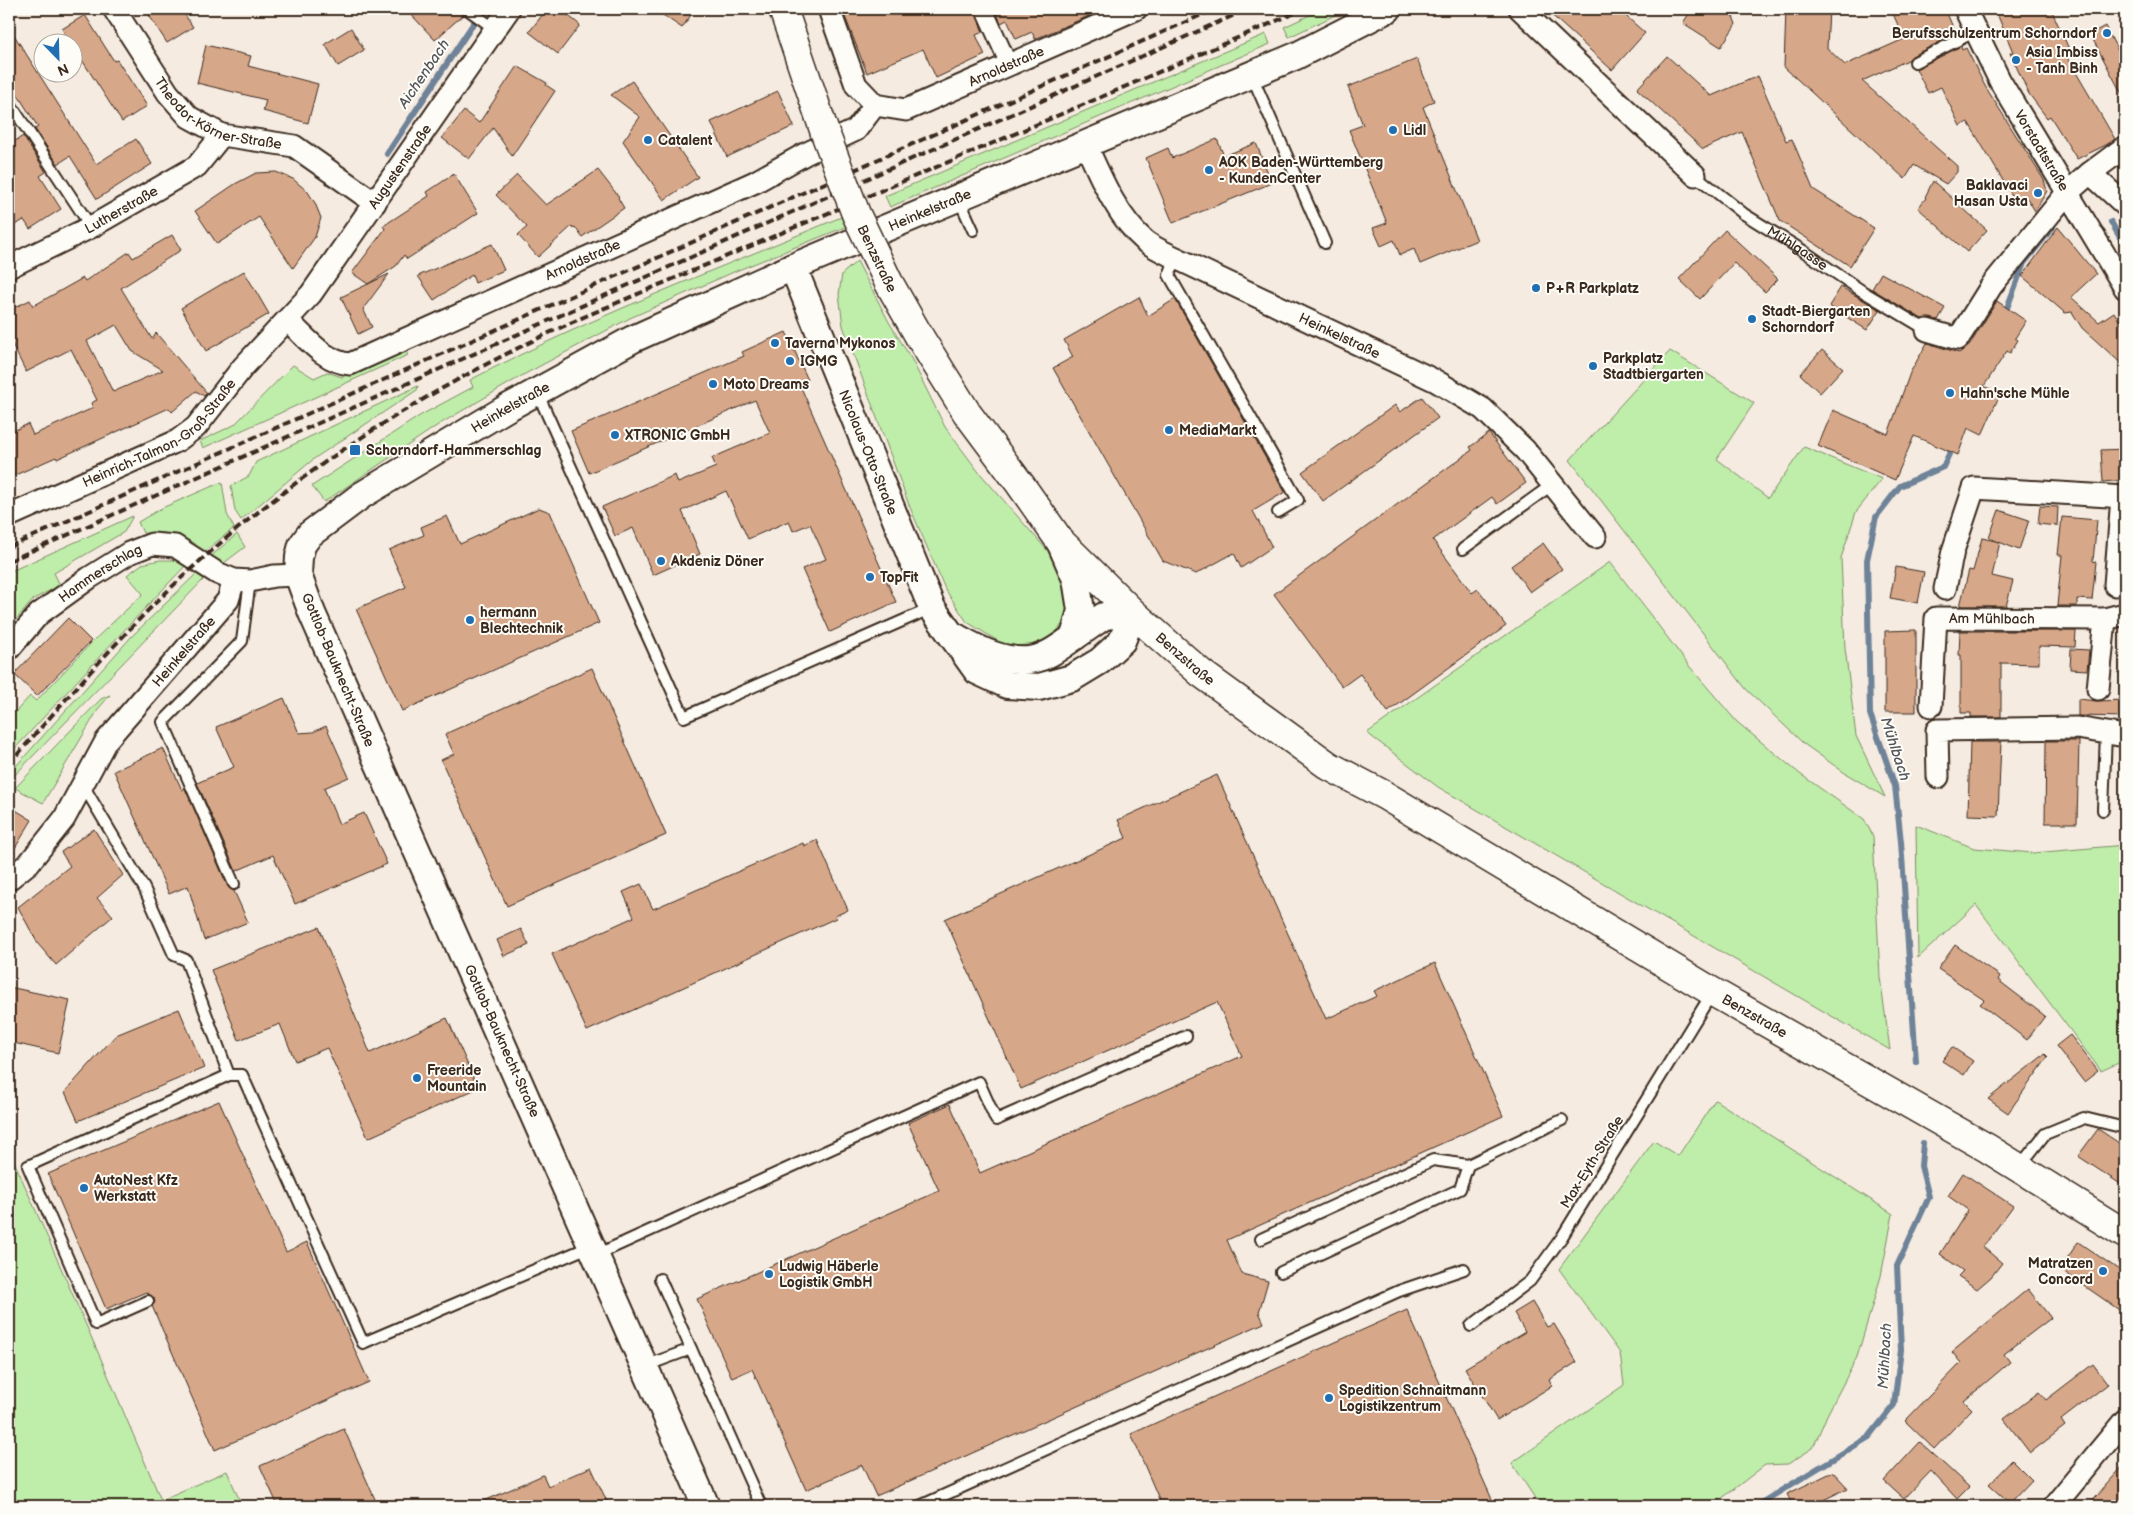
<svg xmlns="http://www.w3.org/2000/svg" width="2134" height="1515" viewBox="0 0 2134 1515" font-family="'Balsamiq Sans',sans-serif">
  <rect width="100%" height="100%" fill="#f5ebe1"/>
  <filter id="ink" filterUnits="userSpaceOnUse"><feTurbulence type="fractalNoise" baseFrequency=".02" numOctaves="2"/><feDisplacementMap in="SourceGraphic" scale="10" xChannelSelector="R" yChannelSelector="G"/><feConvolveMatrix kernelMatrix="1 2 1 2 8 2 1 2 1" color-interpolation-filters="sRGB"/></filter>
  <g filter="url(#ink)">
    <path fill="#bfedaa" stroke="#7d8c64" d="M1323,9H1348L1289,37L1284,27Z
      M1266,34L1270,44L890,207L885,196Z
      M846,215L850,225L736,271L630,318L525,374L438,425L324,502L312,486L421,415L473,387L470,380C591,317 720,268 846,215Z
      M857,261L889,322L912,360L945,427L978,471L1053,557L1068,583L1070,606L1064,622L1053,636L1031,645L1006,646L967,622L945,589L909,505L843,326L839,294L842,274Z
      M405,351L408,355L203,448L200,441L234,425L293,365L314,378L327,372L342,377Z
      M1670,351L1754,403L1717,459L1768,498L1804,447L1882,479L1856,512L1841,558L1845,648L1856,736L1885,797L1845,773L1804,744L1746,689L1570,460Z
      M418,386L417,390L315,458L241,520L235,511L231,486L249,476L256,462Z
      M222,482L227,514L234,528L204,552L177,536L143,533L138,522L162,508Z
      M133,516L124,532L54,573L60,585L34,599L9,628V572Z
      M237,534L245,547L224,563L216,562L210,557Z
      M160,560H176L186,565L113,642L9,755V719L30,696L36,701L93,641L143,594L127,575L142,564Z
      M1610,562L1690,667L1737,722L1800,774L1864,819L1873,836L1880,977L1890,1050L1438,787L1367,733Z
      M196,574L204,579L9,781V774L132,636Z
      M110,695L99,708L43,803L15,788L101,699Z
      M1916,825L1974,848L2033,853L2125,845V1060L2101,1071L1976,905L1918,958Z
      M1715,1100L1893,1214L1881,1276L1857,1357L1827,1415L1813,1448L1788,1464L1765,1465L1712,1506H1540L1512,1463L1624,1385L1620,1353L1559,1269L1654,1141L1678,1156Z
      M14,1161L104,1366L161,1500L227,1471L242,1506H9V1168Z"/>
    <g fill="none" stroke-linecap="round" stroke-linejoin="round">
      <path stroke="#6e8298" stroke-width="6" d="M387,154L483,9
        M2111,222L2125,246
        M2007,308L2024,263L2053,227
        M1916,1062L1901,842L1895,786L1870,714L1867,560L1876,517L1900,486L1943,467L1950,452
        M1756,1506L1869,1437L1894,1405L1901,1350L1897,1266L1929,1197L1921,1166L1923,1143"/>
    </g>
    <path fill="#d7a789" stroke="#3b2a1e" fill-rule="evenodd" d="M145,9H181L193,27L167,43Z
      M406,9H464V14L435,40Z
      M547,9H560L580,25L558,54L529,32Z
      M654,9H695L682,28Z
      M842,9H974L983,32L976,35L985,55L936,78L923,49L867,73Z
      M995,9H1105L1035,39L1032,32L1016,39L1007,20L1001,23Z
      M1545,9H1618L1645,33L1612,70Z
      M1692,9H1730L1736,24L1721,47L1683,23Z
      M1786,9H1829L1827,48L1845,65L1904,39L1891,9H1945L1956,34L1912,56L1908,60L1862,81L1957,166V172L1946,184L1914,165L1905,179L1784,67Z
      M1995,9H2051L2069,49L2064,52L2115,139L2106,145L2077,159L2050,116L2047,118L2029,94L2010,53L2013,52Z
      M85,15L114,61L117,60L147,106L122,122L62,29Z
      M2105,26L2125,64V100L2090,34Z
      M9,27L96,164L136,139L152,164L97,199L70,156L58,164L35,129L38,127L9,81Z
      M351,28L364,50L338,66L325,44Z
      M206,45L251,56L248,66L318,84L308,123L263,111L266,100L197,83Z
      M1961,46L1962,50L1966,48L1985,86L2044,180L2047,191L2035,211L2027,198L2017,204L1968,122L1960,126L1941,87L1928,93L1916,69Z
      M1667,56L1711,96L1758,76L1786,141L1792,139L1813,189L1874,228L1850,266L1780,221L1742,132L1703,149L1637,89Z
      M1417,59L1434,101L1423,107L1477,240L1420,264L1414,249L1400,255L1394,240L1381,246L1373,228L1387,223L1349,130L1363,125L1348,87Z
      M517,66L547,83L546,85L555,91L512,156L493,128L469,159L442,138L464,111L479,123Z
      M632,81L698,177L664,200L623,141L640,117L611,95Z
      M778,91L794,126L727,157L711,122Z
      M23,136L46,172L40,176L61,209L30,229L24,220L9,228V145Z
      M1217,139L1224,156L1256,143L1272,183L1173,223L1146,158L1168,148L1172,158Z
      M598,170L619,197L618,198L624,208L582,237L575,227L573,228L572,226L538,257L518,235L527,227L496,195L517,175L546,205Z
      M276,172L293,179L308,192L315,203L321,218L315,237L293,268L259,217L217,244L195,211L235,184L256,173Z
      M454,174L478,213L407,259L404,255L396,266L368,284L352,273L385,229L383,226L429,196L427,192Z
      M1933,181L1987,230L1967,252L1918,208L1926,198L1925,197Z
      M2058,227L2096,274L2071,297L2099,322L2114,312L2125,330V367L2082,328L2072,312L2065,313L2022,276Z
      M1725,230L1778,279L1765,292L1734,263L1700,299L1679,279Z
      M172,235L181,250L121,288L152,339L156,333L207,393L204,396L196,391L172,412L169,408L57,459L56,457L13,476L9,467V433L28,424L33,435L93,408L91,403L97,400L71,349L26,372L9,338V310L30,300L33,306L83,278L85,281L129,252L133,258ZM116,325L132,351L163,370L113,392L87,341Z
      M492,244L504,270L475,283L472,275L434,300L418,276Z
      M244,271L269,314L206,351L181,308Z
      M1881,273L1945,308L1938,320L1930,318L1922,319L1872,289Z
      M389,274L363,309L372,327L358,334L341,297Z
      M1841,287L1880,310L1867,330L1829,306Z
      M1139,297L1148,316L1175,299L1285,492L1253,511L1272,547L1241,568L1234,553L1196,574L1163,561L1053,368L1073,357L1064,340Z
      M1997,301L2026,321L2015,338L2018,340L2010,353L2007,351L1984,386L2000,394L1982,435L1968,428L1958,455L1914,436L1895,480L1818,446L1833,410L1888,434L1910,373L1927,343L1959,353L1969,346Z
      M786,332L808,380L799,383L896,602L830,632L802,569L826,559L810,524L793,531L789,521L748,539L726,491L682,511L700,554L653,575L633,528L615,536L602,507L675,475L678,483L716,467L712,458L770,433L755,400L589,473L571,431L744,356L742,352Z
      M1822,350L1843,368L1820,393L1800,374Z
      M1422,397L1438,418L1323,501L1302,472L1395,405L1400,412Z
      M1489,433L1526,483L1497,504L1492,497L1433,540L1472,593L1478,589L1506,626L1388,712L1360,674L1342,687L1274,594L1472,450L1470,447Z
      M2125,449V480L2103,482L2101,450Z
      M2040,506L2058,507L2057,526L2038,524Z
      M539,508L550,512L599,623L402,711L356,609L406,587L389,550L424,535L421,527L447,516L460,544Z
      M1999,510L2029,520L2019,550L1989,538Z
      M2062,517L2097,520L2093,561L2096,562L2092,600L2077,599V606H2057L2062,555H2058Z
      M1982,538L2000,542L1992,576L2013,581L2006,606H1960L1969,570L1973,571Z
      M1543,543L1562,569L1530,592L1511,566Z
      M1896,567L1924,572L1918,603L1890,598Z
      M68,618L91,641L37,696L14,674Z
      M1916,630V712H1885V631Z
      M1960,631H2076L2075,647L2039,646V664L2001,663V717H1971V713H1961V655H1959Z
      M2071,649L2089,650L2087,670L2070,669Z
      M592,668L666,835L507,906L441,760L454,754L445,734Z
      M284,698L299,733L313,732L326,726L349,777L324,788L339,824L364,813L387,864L295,904L273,855L236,871L197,783L234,767L216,727Z
      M2078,699L2097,701L2125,700V717L2078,716Z
      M2046,741H2079L2077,823H2045Z
      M1970,742H2001L1998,816L1968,815Z
      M163,748L182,790L185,788L228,887L234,891L248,922L204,940L188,886L169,894L114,771Z
      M1217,775L1326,1019L1377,996L1374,991L1435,963L1503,1116L1227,1240L1242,1274L1268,1281L1259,1312L1264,1323L876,1496L862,1465L806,1490L752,1369L732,1378L697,1299L939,1191L908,1123L950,1104L980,1173L1242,1056L1217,1002L1021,1089L945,919L1126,838L1118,820Z
      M9,806L32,820L9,858Z
      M94,829L123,875L97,898L113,916L56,965L38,944L18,907L70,866L61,852Z
      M817,840L848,910L835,916L836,918L587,1031L552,954L634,917L623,892L641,884L653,909L803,843L804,846Z
      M319,927L370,1053L447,1018L478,1088L368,1138L327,1048L295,1061L280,1024L239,1040L211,970Z
      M521,929L529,945L504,956L497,940Z
      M1955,945L2000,976L1998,980L2045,1016L2027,1040L1980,1004L1984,1000L1938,969Z
      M9,987L70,1000L58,1053L9,1042Z
      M179,1009L204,1068L78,1121L65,1092L116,1035Z
      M2070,1035L2098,1071L2084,1082L2056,1046Z
      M1952,1047L1973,1061L1964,1075L1942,1061Z
      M2045,1054L2048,1057L2008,1113L1988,1099Z
      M219,1101L286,1252L307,1242L369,1382L215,1450L152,1306L155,1302L154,1298L146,1292L106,1309L48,1174Z
      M2098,1129L2125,1147V1187L2078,1156Z
      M1963,1173L2013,1206L1983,1247L2002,1263L1991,1277L1977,1289L1958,1276L1963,1271L1940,1254L1968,1210L1948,1196Z
      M2078,1242L2125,1274V1314L2060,1269Z
      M2028,1289L2051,1318L2004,1354L2010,1362L1964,1401L1972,1409L1934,1449L1905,1421L1961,1363L1952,1352Z
      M1532,1302L1547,1327L1554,1324L1577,1362L1549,1380L1552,1386L1497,1420L1465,1368L1525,1332L1514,1313Z
      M1407,1310L1495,1506H1162L1131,1434Z
      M2093,1364L2108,1384L2061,1420L2065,1426L2030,1453L2004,1419L2039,1392L2046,1400Z
      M344,1429L378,1506H278L260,1466Z
      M1920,1442L1969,1487L1957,1499L1931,1471L1904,1499L1884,1481Z
      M2012,1460L2032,1480L2010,1503L1989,1484Z
      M2125,1464V1506H2087Z
      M591,1467L609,1506H473L543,1475L548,1486Z
      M1833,1472L1848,1488L1811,1506H1793L1787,1494Z"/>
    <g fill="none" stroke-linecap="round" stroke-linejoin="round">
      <g stroke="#3b2a1e" stroke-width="14">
        <g id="service">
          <path d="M470,11L495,29"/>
          <path d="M1915,62L1976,31"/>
          <path d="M1252,76L1325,243"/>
          <path d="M11,105L91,227"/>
          <path id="s1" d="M1695,175L1744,214L1802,250L1862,291L1927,330"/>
          <path d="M959,199L973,230"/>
          <path d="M1176,258L1169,275L1298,500L1278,512"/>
          <path d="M537,392L684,717L932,608"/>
          <path d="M1463,549L1553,484"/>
          <path d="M83,785L144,888L174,955L186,960L229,1075H242L363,1343L591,1246"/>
          <path d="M2103,810L2106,733"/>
          <path d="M234,884L163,722L242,641L250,581"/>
          <path d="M2019,1167L2045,1134L2084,1118L2125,1128"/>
          <path d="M1261,1239L1433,1160L1468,1165"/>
          <path d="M596,1255L979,1082L996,1120L1186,1036"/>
          <path d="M1281,1272L1460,1189L1468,1165L1562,1120"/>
          <path d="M660,1279L761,1506"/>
          <path d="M148,1301L96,1324L28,1166L229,1075"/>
          <path d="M1471,1326L1530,1281L1562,1237L1712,993"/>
          <path d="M645,1366L691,1349"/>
          <path d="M920,1506L1399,1291L1464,1269"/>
        </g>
      </g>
      <g stroke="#3b2a1e" stroke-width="20">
        <path id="pedestrian" d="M984,9L1009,65"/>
      </g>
      <g stroke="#3b2a1e" stroke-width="25">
        <g id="minor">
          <path id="s2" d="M114,9L168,93L189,117L222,135L294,146L375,203"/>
          <path id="s3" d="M829,9L856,85L875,105L906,110L1136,9"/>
          <path d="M1520,9L1695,175"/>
          <path id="s4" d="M1965,9L2000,81L2125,288"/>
          <path id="s5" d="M1086,145C1101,178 1117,217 1145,241C1154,248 1166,253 1176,258L1436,381L1483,409L1525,450L1595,537"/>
          <path d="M2090,173L2125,205"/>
          <path id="s6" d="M9,267L91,227L197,166L222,135"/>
          <path id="s7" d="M288,321C306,337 324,362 350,364L755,182L805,154L856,130L875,105"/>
          <path d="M1927,330L1958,339L1992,285L2067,193L2090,173L2125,147"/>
          <path id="s8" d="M9,516L177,441L196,427L243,367L311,294L509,9"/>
          <path d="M2115,585L2122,497"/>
          <path d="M1945,589L1953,551L1974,488L2125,497"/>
          <path id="s9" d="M9,649L39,614L89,578L129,553L152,544L175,546L217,573L234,580L250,581L274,576L298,575"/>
          <path d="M2098,689L2105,619"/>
          <path id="s10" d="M1931,706L1936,618L2105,619L2125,614"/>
          <path d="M1938,777L1937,730L2077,728L2125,736"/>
          <path id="s11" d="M9,879L29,863L64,819L106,741L228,600L234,580"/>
          <path d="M2054,1506L2125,1420"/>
        </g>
      </g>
      <g stroke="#3b2a1e" stroke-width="30">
        <g id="tertiary">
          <path id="s12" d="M793,267L932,608L977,671L1007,685L1039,687L1072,678L1100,661L1122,641L1133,613L1104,616L1074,637"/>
          <path d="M956,637C980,650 1001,662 1029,660C1045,659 1061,646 1074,637L1081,610L1076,579L1060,542"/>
          <path id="s13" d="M706,1506L312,613L298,575L299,557L302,545L310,534L362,495L507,408L633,339L793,267L1296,56L1388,9"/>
        </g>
      </g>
      <g stroke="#3b2a1e" stroke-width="31">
        <g id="secondary">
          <path d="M783,9L825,133"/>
          <path id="s14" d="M919,336L967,413L1020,484L1060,541L1133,613L1201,673L1329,766L1384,795L1713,992L1987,1148L2125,1234"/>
        </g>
      </g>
      <use href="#service" stroke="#fdfcf7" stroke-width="10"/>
      <use href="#pedestrian" stroke="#fdfcf7" stroke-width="16"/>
      <use href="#minor" stroke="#fdfcf7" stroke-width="21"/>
      <use href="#tertiary" stroke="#fdfcf7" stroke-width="26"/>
      <use href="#secondary" stroke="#fdfcf7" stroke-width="28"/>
      <path stroke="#3b2a1e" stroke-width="4" stroke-dasharray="8 4" stroke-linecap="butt" d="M9,547L1215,9
        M9,561L1248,9
        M9,764C70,695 131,622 201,560C317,457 445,379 586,316L1106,95L1304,9"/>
      <g stroke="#3b2a1e" stroke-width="31" stroke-linecap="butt">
        <g id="secondary-bridge">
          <path id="s15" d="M825,133L856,214L889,283L919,336"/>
        </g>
      </g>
      <use href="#secondary-bridge" stroke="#fdfcf7" stroke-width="28"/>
    </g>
  </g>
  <g fill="#1f6fb2" stroke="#fdfcf7" stroke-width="2">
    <circle cx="2107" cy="33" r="5"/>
    <circle cx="2016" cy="60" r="5"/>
    <circle cx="1393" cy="130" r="5"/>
    <circle cx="648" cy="140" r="5"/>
    <circle cx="1209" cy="170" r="5"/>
    <circle cx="2038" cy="193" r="5"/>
    <circle cx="1536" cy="288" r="5"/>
    <circle cx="1752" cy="319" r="5"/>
    <circle cx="775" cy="343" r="5"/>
    <circle cx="790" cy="361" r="5"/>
    <circle cx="1593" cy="366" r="5"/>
    <circle cx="713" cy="384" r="5"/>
    <circle cx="1950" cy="393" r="5"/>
    <circle cx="1169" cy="430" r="5"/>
    <circle cx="615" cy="435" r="5"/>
    <rect x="349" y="444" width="12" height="12" rx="2.5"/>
    <circle cx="661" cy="561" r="5"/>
    <circle cx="870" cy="577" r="5"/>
    <circle cx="470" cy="620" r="5"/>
    <circle cx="417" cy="1078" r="5"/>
    <circle cx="84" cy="1188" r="5"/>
    <circle cx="2103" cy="1271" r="5"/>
    <circle cx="769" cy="1274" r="5"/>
    <circle cx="1329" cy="1398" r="5"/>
  </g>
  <g text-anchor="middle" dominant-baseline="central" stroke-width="4" stroke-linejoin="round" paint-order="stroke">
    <g font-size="14" font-weight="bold" fill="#3b2a1e" stroke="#fdfcf7" text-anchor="start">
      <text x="2097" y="33" text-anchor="end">Berufsschulzentrum Schorndorf</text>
      <text x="2026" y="52">Asia Imbiss<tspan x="2026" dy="16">- Tanh Binh</tspan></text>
      <text x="1403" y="130">Lidl</text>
      <text x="658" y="140">Catalent</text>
      <text x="1219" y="162">AOK Baden-Württemberg<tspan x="1219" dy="16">- KundenCenter</tspan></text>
      <text x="2028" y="185" text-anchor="end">Baklavaci<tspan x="2028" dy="16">Hasan Usta</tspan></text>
      <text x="1546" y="288">P+R Parkplatz</text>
      <text x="1762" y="311">Stadt-Biergarten<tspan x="1762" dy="16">Schorndorf</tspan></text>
      <text x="785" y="343">Taverna Mykonos</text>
      <text x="1603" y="358">Parkplatz<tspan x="1603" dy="16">Stadtbiergarten</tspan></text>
      <text x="800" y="361">IGMG</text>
      <text x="723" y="384">Moto Dreams</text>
      <text x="1960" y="393">Hahn'sche Mühle</text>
      <text x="1179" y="430">MediaMarkt</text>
      <text x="625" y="435">XTRONIC GmbH</text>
      <text x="366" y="450">Schorndorf-Hammerschlag</text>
      <text x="671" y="561">Akdeniz Döner</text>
      <text x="880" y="577">TopFit</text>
      <text x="480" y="612">hermann<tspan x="480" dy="16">Blechtechnik</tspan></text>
      <text x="427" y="1070">Freeride<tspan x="427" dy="16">Mountain</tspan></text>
      <text x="94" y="1180">AutoNest Kfz<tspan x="94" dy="16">Werkstatt</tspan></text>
      <text x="2093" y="1263" text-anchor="end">Matratzen<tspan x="2093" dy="16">Concord</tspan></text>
      <text x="779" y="1266">Ludwig Häberle<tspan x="779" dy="16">Logistik GmbH</tspan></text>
      <text x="1339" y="1390">Spedition Schnaitmann<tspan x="1339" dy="16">Logistikzentrum</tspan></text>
    </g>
    <g font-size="14" fill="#3b2a1e" stroke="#fdfcf7">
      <text stroke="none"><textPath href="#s3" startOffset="249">Arnoldstraße</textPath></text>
      <text stroke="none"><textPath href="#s2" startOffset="156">Theodor-Körner-Straße</textPath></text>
      <text stroke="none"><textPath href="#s4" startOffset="161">Vorstadtstraße</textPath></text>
      <text stroke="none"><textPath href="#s8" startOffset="539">Augustenstraße</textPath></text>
      <text stroke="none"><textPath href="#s6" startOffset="126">Lutherstraße</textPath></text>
      <text stroke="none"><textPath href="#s13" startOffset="1762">Heinkelstraße</textPath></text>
      <text stroke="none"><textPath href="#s1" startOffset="126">Mühlgasse</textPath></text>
      <text stroke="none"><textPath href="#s15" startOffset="136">Benzstraße</textPath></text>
      <text stroke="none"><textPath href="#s7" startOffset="332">Arnoldstraße</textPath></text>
      <text stroke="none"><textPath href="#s5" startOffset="330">Heinkelstraße</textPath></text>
      <text stroke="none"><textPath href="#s13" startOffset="1298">Heinkelstraße</textPath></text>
      <text stroke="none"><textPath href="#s8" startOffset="174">Heinrich-Talmon-Groß-Straße</textPath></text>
      <text stroke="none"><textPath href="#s12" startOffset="200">Nicolaus-Otto-Straße</textPath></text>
      <text stroke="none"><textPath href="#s9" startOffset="120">Hammerschlag</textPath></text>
      <text stroke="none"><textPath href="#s10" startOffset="144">Am Mühlbach</textPath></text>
      <text stroke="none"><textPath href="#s11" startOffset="289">Heinkelstraße</textPath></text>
      <text stroke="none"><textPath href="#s14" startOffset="421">Benzstraße</textPath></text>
      <text transform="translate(338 670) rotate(67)">Gottlob-Bauknecht-Straße</text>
      <text stroke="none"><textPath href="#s14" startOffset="1094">Benzstraße</textPath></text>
      <text transform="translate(502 1041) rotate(66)">Gottlob-Bauknecht-Straße</text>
      <text transform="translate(1592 1162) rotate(-58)">Max-Eyth-Straße</text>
    </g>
    <g font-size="15" font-style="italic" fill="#54565b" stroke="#fdfcf7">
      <text transform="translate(424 74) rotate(-56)">Aichenbach</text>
      <text transform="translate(1895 749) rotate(72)">Mühlbach</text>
      <text transform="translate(1885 1356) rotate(-87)">Mühlbach</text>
    </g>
  </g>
  <rect width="2134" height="1515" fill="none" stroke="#fdfcf7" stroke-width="30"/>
  <rect x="15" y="15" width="2104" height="1485" fill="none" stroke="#3b2a1e" stroke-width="2" filter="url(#ink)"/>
  <g transform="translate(58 58) rotate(157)"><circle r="24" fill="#fdfcf7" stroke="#afa8a0"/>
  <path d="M0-4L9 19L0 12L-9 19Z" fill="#1f6fb2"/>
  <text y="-8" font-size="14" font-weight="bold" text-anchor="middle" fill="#3b2a1e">N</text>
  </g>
</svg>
